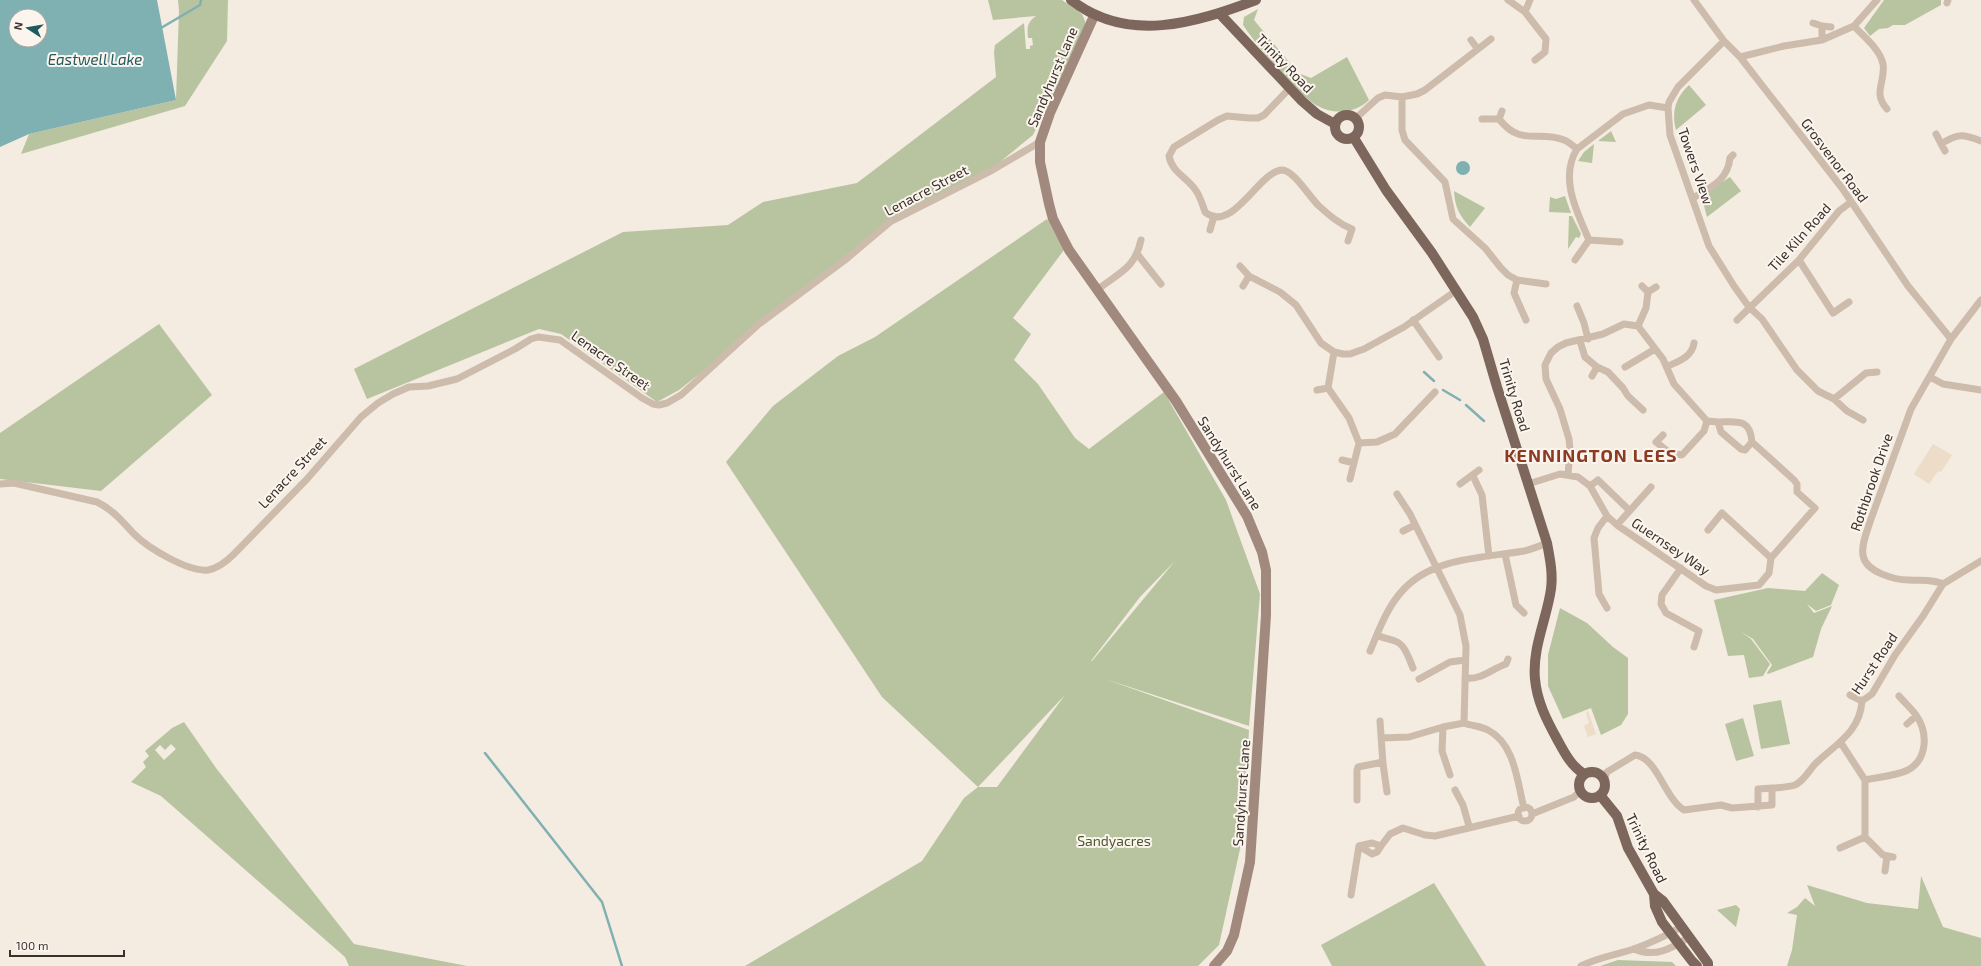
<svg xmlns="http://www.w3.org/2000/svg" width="1981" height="966" viewBox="0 0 1981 966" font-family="'Exo 2',sans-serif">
  <rect width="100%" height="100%" fill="#f4ebe1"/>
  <path fill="#b8c4a0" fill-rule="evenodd" d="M178,0H228L227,41L185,106L21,154L29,134L176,100L179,10Z
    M988,0H1062L1082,14L1085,21V27L1077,44L1033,135L995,166L888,220L843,260L679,390L657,402L561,334L539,329L367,399L354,369L623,232L728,225L763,202L857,183L996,77L994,52L995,45L1024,23L1026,49H1030V46L1033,45L1032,38H1028C1027,28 1027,22 1036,16L993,20Z
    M1884,0H1941V5L1905,25H1893L1888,28L1879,29L1870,36L1864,28Z
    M1258,9L1254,20L1298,73L1311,78L1347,57L1369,100C1356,113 1334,115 1318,106C1298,96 1257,46 1243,25L1244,17Z
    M1689,85L1706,105L1676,130C1671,112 1676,97 1689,85Z
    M1611,131L1616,142L1598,141Z
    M1594,144L1592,163L1578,161L1584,152Z
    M1730,177L1741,191L1707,217L1702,198L1706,195L1705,193Z
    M1454,191L1485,208L1470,227C1459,215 1455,207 1454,191Z
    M1565,196L1571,213L1549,212L1550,197L1556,199Z
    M1569,216H1572L1581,234L1579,238L1576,237L1568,249Z
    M1047,219L1064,250L1013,318L1031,334L1014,360L1038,384L1075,438L1089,449L1164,392L1226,500L1260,594L1249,726L1105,679L1249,730L1242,840L1219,945L1198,966H745L922,861L964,798L978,787L882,697L726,462L773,406L838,356L875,337ZM1175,561L1092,661H1091L1140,597ZM1065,695L997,787H978Z
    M159,324L212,395L101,491L0,479V433Z
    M1822,573L1839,585L1831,605L1816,611L1807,604L1814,613L1832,606L1821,629L1813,657L1768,674L1767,673L1772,665L1753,639L1741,632L1751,639L1770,664L1763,676L1749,678L1744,655L1728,656L1714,600L1768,588L1805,591Z
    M1560,608L1587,623L1613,647L1628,658V714L1621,725L1601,735L1591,708L1563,719L1548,686V655Z
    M1781,700L1790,744L1761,749L1753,705Z
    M1743,718L1754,756L1736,761L1725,724Z
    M184,722L216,768L354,944L467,966H349L345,957L161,796L131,782L146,767L143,762L149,756L145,751L172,728ZM171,744L176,749L164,760L155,750L160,745L165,750Z
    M1921,876L1943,927L1981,938V966H1787L1792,950L1797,915L1787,913L1797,907L1805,898L1815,906L1807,885L1867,903L1918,909Z
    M1434,883L1486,966H1332L1321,945Z
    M1736,905L1740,909L1736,927L1717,910Z
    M1618,960L1672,962L1676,966H1600Z"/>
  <path fill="#ecdcc8" d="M1933,444L1952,455L1941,472L1938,471L1929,484L1914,474Z
    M1588,711L1596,734L1588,737L1584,726L1589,723L1586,712Z"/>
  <path fill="#7fb0b2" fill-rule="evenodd" d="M0,0H157L176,100L29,134L0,147ZM16,16H40V40H16Z
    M1456 168a7 7 0 1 1 14 0a7 7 0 1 1-14 0Z"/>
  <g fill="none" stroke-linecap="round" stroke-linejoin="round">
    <path stroke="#7fb0b2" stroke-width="2.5" d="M161,28L200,5L201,0
      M1424,372L1434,381
      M1443,390L1460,400
      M1466,405L1484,421
      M485,753L602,902L622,966"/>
    <path stroke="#cdbbac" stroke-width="7" d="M1508,0L1525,12L1546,39L1545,52L1535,60
      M1694,0L1724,41L1740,57L1842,188L1908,286L1951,339
      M1947,3L1948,0
      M1525,12L1530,0
      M1813,23L1822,26V40
      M1822,26L1831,27
      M1854,26C1864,37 1880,49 1883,64C1886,82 1872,92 1887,109
      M1471,40L1477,48
      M1724,41L1678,87L1669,102L1668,108L1670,135L1709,246L1734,286L1749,307L1762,319L1797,370L1818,391L1834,399L1847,411L1863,420
      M1740,57L1784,46L1822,40L1854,26L1877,0
      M1289,89L1264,115L1258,118H1249L1227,116L1218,120L1174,147L1169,156C1172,172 1185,176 1194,188C1200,195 1202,203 1205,212C1232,235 1259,171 1282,170C1294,170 1310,198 1319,206C1329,215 1339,224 1352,229L1348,241
      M1402,97V130L1405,140L1445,182L1453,219L1485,248L1501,268L1508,275L1517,280L1546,284
      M1356,118L1378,98L1385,95L1402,97L1417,94L1425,90L1491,39
      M1482,119H1499C1521,147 1538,130 1564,140C1569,142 1573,146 1577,149
      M1499,119L1502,111
      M1936,134L1945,151
      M1941,144C1958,133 1963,134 1981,141
      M1693,198C1710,188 1728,180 1730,158L1733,155
      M1210,230L1214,216
      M1589,240C1577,212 1559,178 1577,149L1623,114L1649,105L1668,108
      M1138,255L1161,284
      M1575,260L1589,240L1620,242
      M1799,260L1833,313L1849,302
      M1240,266L1249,276L1280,292L1296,305L1321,343L1334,352L1343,354H1350L1364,349L1404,327L1457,290
      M1517,280L1514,293L1526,320
      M1243,286L1249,276
      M1097,290C1118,273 1135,269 1141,240
      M1648,292L1656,287
      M1577,306L1584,323L1588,339
      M1413,320L1439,357
      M1737,320L1799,260L1839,211L1851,202
      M1638,326L1646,308L1648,292L1642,286
      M1580,341L1585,357L1597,367L1608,372L1623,388L1628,396L1643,410
      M1334,352L1328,388L1349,418L1359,443L1350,479
      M1668,366C1679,361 1692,357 1694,343
      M1625,367L1655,349
      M1592,376L1597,367
      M1930,377L1943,384L1981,390
      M1317,390L1328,388
      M1834,399L1866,373L1877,372
      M1663,435L1656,442L1670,453L1682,455L1704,431L1707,421
      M1359,443L1377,442L1395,434L1435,392
      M1342,460L1354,463
      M1568,475L1570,449L1569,439L1560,409L1546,379L1545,365L1551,353L1558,347L1566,343L1603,334L1624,324L1638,326L1663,359L1674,384L1707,421L1718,422
      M1473,476L1482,495L1489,556
      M0,484L14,483L97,502C113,510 122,521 134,534C148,548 188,572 208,570C219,568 227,561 234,554L307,479L361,417L378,403L393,394L409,387L428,386L457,379L515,349L531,339L538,337L560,340L642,398L653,404L659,405L667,403L681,395L759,324L845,260L890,222L989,172L1040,142
      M1460,484L1479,470
      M1528,484L1560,474L1578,477L1590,486L1607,516L1617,525L1706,586L1716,590L1759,585L1769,573L1771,558L1815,508L1797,492V484L1794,480L1752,442C1750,418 1738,422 1718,422L1721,432L1741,449L1745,450L1752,442
      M1590,486L1598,480L1629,510
      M1397,494L1410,514L1460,615L1466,646L1464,723C1472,726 1481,726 1488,730C1515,744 1517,781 1524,808
      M1617,525L1651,487
      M1708,530L1722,513L1771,558
      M1403,531L1415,525
      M1505,554L1516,605L1524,613
      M1681,568L1662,595L1661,604L1666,613L1699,631L1694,647
      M1943,584C1932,579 1922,581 1909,580C1895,580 1865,572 1863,555C1861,544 1868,529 1871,519L1911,409L1951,339L1981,300
      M1607,608L1599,594L1594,538L1598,528L1607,516
      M1377,635C1383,638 1389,639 1395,641C1405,644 1409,659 1413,668
      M1370,651C1379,630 1387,607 1403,590C1433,557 1484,558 1524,551C1532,549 1540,546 1547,543
      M1465,678C1482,680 1491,669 1506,664L1508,659
      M1419,679L1450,662L1465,660
      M1850,695L1862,701
      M1380,721L1383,764L1387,792
      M1907,724L1916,716
      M1443,727L1442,751L1450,775
      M1381,738L1409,737L1443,727L1464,723
      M1841,743L1865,780V837L1883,855L1893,857
      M1604,780L1607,772L1635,755C1657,757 1665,799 1684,810L1721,805L1732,808L1772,805V788
      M1865,780C1878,777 1896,776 1908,770C1928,759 1928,732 1916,715C1911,708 1904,702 1899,696
      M1455,790L1463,805L1469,826
      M1357,800V770L1358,767L1383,762
      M1758,807V789C1768,788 1787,788 1795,785C1805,780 1809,770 1816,763C1836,744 1860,732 1862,701L1872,694L1895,655L1923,616L1943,584L1981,561
      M1518 814a7 7 0 1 1 14 0a7 7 0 1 1-14 0Z
      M1532,814L1574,797L1580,791
      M1359,846L1372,854L1377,852L1381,846
      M1840,848L1865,837
      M1885,871L1887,856
      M1351,895L1359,846L1372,843L1381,846L1390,834L1403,828L1425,835L1435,836L1519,816
      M1634,949C1655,958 1671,949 1689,937
      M1581,966C1599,957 1615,955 1634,949C1650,943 1666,936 1681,927"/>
    <path stroke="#a18a7d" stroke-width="10" d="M1094,16L1050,113L1040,142V162L1049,204L1053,219L1069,250L1176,401L1247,516L1262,552L1266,570V615L1250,862L1234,935L1227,951L1214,966"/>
    <path stroke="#7d675c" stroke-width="10" d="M1071,0C1128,44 1195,23 1256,0
      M1220,14L1302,101L1317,114L1335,124
      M1335 127a12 12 0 1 1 24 0a12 12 0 1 1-24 0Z
      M1354,138L1386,190L1432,253L1473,317L1483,339L1497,387L1547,543C1550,559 1553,573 1551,589C1547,618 1532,648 1535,679C1537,701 1546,719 1557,739C1564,752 1571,766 1584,774
      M1579 785a13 13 0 1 1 26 0a13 13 0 1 1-26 0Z
      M1600,795L1617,816L1628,848L1654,894L1655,906L1662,922L1692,961L1697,966
      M1654,894L1663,901L1708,963V966"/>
  </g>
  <g text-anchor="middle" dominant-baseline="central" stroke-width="4" stroke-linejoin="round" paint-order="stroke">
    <g font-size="14" fill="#3b302b" stroke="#fbf5ee">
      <text transform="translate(1285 63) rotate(46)">Trinity Road</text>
      <text transform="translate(1052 77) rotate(-67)">Sandyhurst Lane</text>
      <text transform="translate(1835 160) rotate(53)">Grosvenor Road</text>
      <text transform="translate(1696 166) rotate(71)">Towers View</text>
      <text transform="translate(926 190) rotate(-28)">Lenacre Street</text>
      <text transform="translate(1799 237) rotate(-48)">Tile Kiln Road</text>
      <text transform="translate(611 360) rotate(35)">Lenacre Street</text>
      <text transform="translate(1515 395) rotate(73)">Trinity Road</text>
      <text transform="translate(1230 463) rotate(58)">Sandyhurst Lane</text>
      <text transform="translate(292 472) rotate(-47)">Lenacre Street</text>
      <text transform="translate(1871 482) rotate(-71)">Rothbrook Drive</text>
      <text transform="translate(1671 546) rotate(34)">Guernsey Way</text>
      <text transform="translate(1874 663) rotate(-56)">Hurst Road</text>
      <text transform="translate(1241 793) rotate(-86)">Sandyhurst Lane</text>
      <text transform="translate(1647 848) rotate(64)">Trinity Road</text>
    </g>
    <g font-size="14" fill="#4a5a2e" stroke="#fbf5ee">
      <text x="1114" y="840">Sandyacres</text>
    </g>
    <g font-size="15" font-style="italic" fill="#1f5a5e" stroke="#fbf5ee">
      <text x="95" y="59">Eastwell Lake</text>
    </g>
    <g font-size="18" font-weight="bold" letter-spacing="1" fill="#8c3b22" stroke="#fbf5ee">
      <text x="1591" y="455">KENNINGTON LEES</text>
    </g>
  </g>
  <g transform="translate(28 28) rotate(282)"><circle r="19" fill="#fbf5ee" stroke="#aea6a0"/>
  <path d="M0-3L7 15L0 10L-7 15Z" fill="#1f5a5e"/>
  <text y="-6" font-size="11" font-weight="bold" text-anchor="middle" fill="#3b302b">N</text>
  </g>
  <path d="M10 950v6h114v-6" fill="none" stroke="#3b302b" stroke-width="2"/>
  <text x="16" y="950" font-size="12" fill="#3b302b" stroke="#fbf5ee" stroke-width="3" paint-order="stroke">100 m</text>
</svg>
